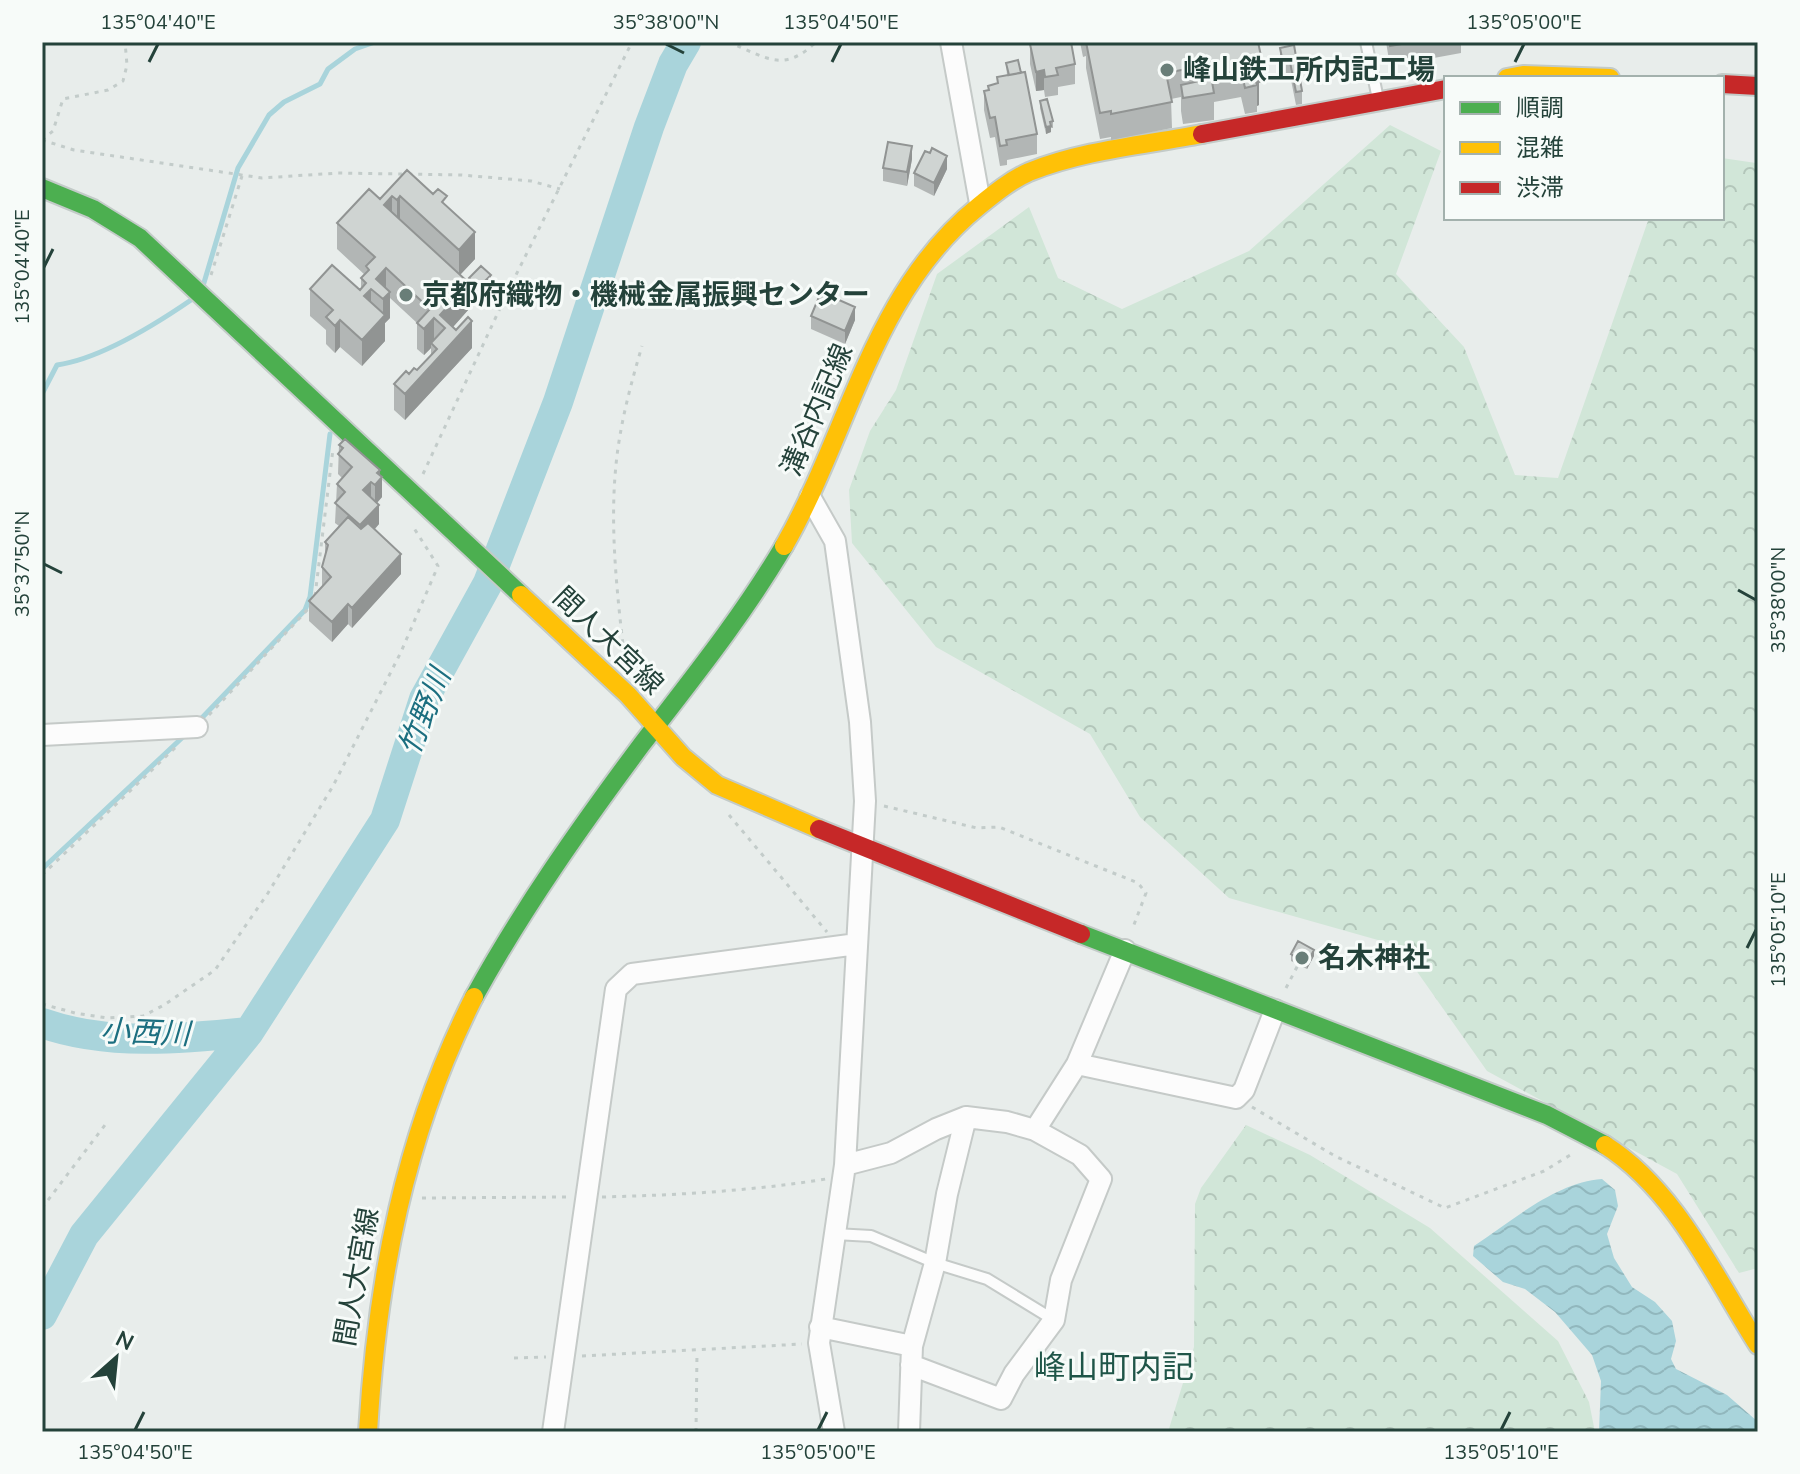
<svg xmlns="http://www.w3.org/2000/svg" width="1800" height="1474" viewBox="0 0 1800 1474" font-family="'Nunito Sans','Noto Sans JP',sans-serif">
  <defs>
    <pattern id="forest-crowns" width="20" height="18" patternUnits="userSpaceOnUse" patternTransform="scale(2)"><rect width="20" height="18" fill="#d1e6d8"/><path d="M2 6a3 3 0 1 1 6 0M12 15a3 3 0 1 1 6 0" fill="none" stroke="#b3c6ba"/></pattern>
    <pattern id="water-waves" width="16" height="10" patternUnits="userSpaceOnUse" patternTransform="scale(2)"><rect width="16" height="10" fill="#a9d4db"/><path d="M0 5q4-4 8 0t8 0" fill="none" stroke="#91b7bd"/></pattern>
  </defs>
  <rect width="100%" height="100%" fill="#e8edeb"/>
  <path fill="url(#forest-crowns)" d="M1390,125L1441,151L1396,274L1464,347L1515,475L1558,478L1649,218H1722V158L1756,163L1758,166V1268L1739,1273L1677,1174L1487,1071L1399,946L1229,898L1140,817L1090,734L936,647L852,543L849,490L870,431L896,390L937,274L1029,207L1058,278L1122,309L1249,251Z
    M1246,1125L1310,1155L1430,1228L1558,1341L1589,1402L1595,1432H1168L1194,1347L1195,1204L1201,1188Z"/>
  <path fill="url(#water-waves)" d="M1602,1179L1615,1190L1618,1206L1607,1234L1614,1258L1632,1287L1655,1302L1672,1321L1676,1341L1671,1359L1676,1369L1727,1395L1757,1421L1758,1432H1599L1601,1381L1592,1355L1555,1312L1525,1289L1503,1282L1473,1256L1474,1246C1512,1221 1556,1182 1602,1179Z"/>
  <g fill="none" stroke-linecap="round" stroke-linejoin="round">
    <path stroke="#a9d4db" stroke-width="5" d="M203,286L238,168L269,115L284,102L320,84L328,69L355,49L375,42
      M42,394L57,365C99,359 156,324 191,300
      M197,723L305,610L310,597L330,434
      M42,869L184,736"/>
    <path stroke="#a9d4db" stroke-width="30" d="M42,1023C107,1046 181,1039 249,1032
      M42,1315L84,1235L249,1032L385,820L424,699L488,583L558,402L649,127L673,64L686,42"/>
    <g stroke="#c5cac8" stroke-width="14">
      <path id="lane" d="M1366,42L1378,99
        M835,1234L871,1236L935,1263L987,1279L1054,1320"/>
    </g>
    <g stroke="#c5cac8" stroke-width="24">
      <path id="street" d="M951,42L980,203
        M810,497L835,541L860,722L865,801L845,1165L819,1343L834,1432
        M42,735L197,727
        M1077,1064L1236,1098L1244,1090L1275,1010
        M1035,1130L1077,1064L1125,950
        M845,1165L891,1153L936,1129L966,1117L1007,1122L1035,1130L1080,1155L1101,1179L1061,1280L1054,1320L1014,1374L1001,1399L911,1365
        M820,1327L912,1346
        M553,1432L616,989L632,974L857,944
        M909,1432L912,1346L935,1263L947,1194L966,1117"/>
    </g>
    <g stroke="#c3cbc8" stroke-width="22">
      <path id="fast" d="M42,188L93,209L140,238L521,595
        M1081,934L1547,1115L1605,1145
        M474,997C523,908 581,826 642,744C692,679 742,617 784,546"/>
    </g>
    <g stroke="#c3cbc8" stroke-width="22">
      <path id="slow" d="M1507,78L1523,75L1610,78
        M784,546C850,431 872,292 979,206C995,193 1011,180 1029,172C1083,150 1145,145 1202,134
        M521,595L628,695L683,757L717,785L819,829
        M1605,1145C1676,1190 1714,1276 1758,1345
        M368,1432C377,1279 404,1136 474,997"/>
    </g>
    <g stroke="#c3cbc8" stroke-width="22">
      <path id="jam" d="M1722,84L1758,86
        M1202,134L1446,89
        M819,829L1081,934"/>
    </g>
    <path stroke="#c3ccca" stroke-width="3" stroke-dasharray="4 6" stroke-linecap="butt" d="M728,42C766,57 783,74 816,42
      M42,140L74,150L262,178L338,173L462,175L531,181L560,189
      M42,140L53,131L63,99L108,90L123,81L127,65L125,42
      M211,275L242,176
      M423,474L508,291L632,42
      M315,596L333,449
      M625,663C617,592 608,519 618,448C623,413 632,380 642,346
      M209,715L310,607
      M884,806L977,828L999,827L1138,883L1146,893L1132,930
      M729,815L827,932
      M42,875L178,745
      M1286,988L1298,965
      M42,1004L75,1013L107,1018L143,1016L164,1005L215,970L268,893L333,786L401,652L438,566L412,525
      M1252,1107L1335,1156L1445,1208L1544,1171L1572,1154
      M602,1197C679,1195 750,1191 826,1179
      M422,1198L567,1197
      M42,1208L108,1121
      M582,1356L802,1344
      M514,1358L546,1357
      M696,1432L697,1352"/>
    <use href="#lane" stroke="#fcfcfc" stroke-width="10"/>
    <use href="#street" stroke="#fcfcfc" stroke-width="20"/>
    <use href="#fast" stroke="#4caf50" stroke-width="18"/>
    <use href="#slow" stroke="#ffc107" stroke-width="18"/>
    <use href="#jam" stroke="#c62828" stroke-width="18"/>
  </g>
  <path fill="#b2b6b5" d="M1080,42H1258L1261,82L1259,83V105L1257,106V112L1245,114L1241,97L1214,102V120L1183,124L1181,111V97L1171,99L1172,128L1111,140V137L1100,139L1086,68V56L1083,57Z
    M1386,42H1461V53L1390,66Z
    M1030,44L1075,64V84L1058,87V95L1045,97L1044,90L1036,91L1030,64Z
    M1294,45L1302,91V104L1296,105L1290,75L1283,76L1280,61V48Z
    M1006,63L1037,134V154L1007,160V165L1000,166L995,137L990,138L984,110V91L988,90V86L997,84V77L1007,75Z
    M1040,101L1053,121V128H1051V132L1046,134L1040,108Z
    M912,159L907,186L883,181V168Z
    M947,169L934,196L914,186V173Z
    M407,170L447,206L475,259L460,275L469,282V278L491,282L478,295L469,286V309L453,327L472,348L405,420L394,410V384L409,374L417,370L431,356V348L424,355L417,349V323L390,298V318L385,323V341L362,366L340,347L335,353L326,344V330L310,316V289L360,290L361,288V278L365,275L337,249V223L380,199Z
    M811,316L855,320L845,344L811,329Z
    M847,368L840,382L826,375V369Z
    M339,445L380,475L382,497L377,503L379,524L375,529L401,574L352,628L348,624L332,642L309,621V601L322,586V567L325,557V542L339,526L335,523L337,484L342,478L338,474Z
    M1291,954L1314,956L1307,969L1291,961Z"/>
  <path fill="#919493" d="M1261,56V82L1259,83V105L1257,106V85L1251,58Z
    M1044,70V90L1036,91V72Z
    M1051,126V132L1046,134V127Z
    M912,146V159L907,186V172Z
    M947,156V169L934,196V183Z
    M392,196V222L384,205Z
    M400,196V223L397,227V200Z
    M475,232V259L459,276V250Z
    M386,268V294L376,279Z
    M491,275V282L478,295V288Z
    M469,283V309L445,336V328L440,315Z
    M371,289V315L364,296Z
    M390,292V318L385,323V341L362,366V340L383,317V299Z
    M855,307V320L845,344V331Z
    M434,318V345L431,343V348L424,355V329Z
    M340,320V347L335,353V326Z
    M472,321V348L405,420V394Z
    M847,361V368L840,382V376Z
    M380,470V480L382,477V497L375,505V485L377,473Z
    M371,482V502L363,490Z
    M379,505V524L360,545V525Z
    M401,554V574L352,628V608Z
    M348,604V624L332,642V622Z
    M1314,950V956L1307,969V963Z"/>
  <path fill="#cfd4d2" stroke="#919493" stroke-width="2" d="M1040,42H1071L1075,64L1056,68L1058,75L1045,77L1044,70L1036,72L1030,44Z
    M1086,42H1258L1261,56L1251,58L1254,71L1258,70L1259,78L1255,79L1257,85L1245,88L1241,70L1211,76L1214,93L1183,98L1181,85L1204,80L1202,66L1166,73L1172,102L1111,114V111L1100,113Z
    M1390,42H1413L1390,46Z
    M1294,45L1302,91L1296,92L1290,62L1283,63L1280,48Z
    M1018,60L1021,73L1009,75L1006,63Z
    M1025,72L1037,134L1006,140L1007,145L1000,146L995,117L990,118L984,91L989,90L988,86L998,83L997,77Z
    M1047,99L1053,121L1050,122L1051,126L1046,127L1040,101Z
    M888,142L912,146L907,172L883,168Z
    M932,148L947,156L934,183L914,173L925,151L930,153Z
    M407,170L433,194L438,189L447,196L442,202L475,232L459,250L400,196L397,200L392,196L384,205L469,283L440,315L456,330L468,317L472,321L405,394L394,384L406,371L409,374L414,368L417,370L437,349L431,343L445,328L434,318L424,329L417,323L430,309L386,268L376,279L390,292L383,299L371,289L364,296L385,315L362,340L340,320L335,326L326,317L333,310L310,289L332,265L360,290L366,283L361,278L369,270L366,266L375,257L337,223L369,189L380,199Z
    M481,266L491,275L478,288L469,278Z
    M821,292L855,307L845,331L811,316Z
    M832,354L847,361L840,376L826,369Z
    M345,439L380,470L377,473L382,477L375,485L371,482L363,490L379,505L360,525L335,503L345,492L337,484L352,467L338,454L343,448L339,445Z
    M348,517L361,529L368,523L401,554L352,608L348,604L332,622L309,601L331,577L322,567L328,545L325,542Z
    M1298,941L1314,950L1307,963L1291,954Z"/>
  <path fill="none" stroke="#24423a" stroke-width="3" d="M666,44L684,53M149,62L158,44M832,62L841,44M1515,62L1524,44M44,267L53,249M44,564L62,573M1738,590L1756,600M1747,948L1756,930M135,1430L144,1412M818,1430L827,1412M1501,1430L1510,1412"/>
  <g fill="#697e78" stroke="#f7fbf9" stroke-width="3">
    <circle cx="1167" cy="70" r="8"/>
    <circle cx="406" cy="295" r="8"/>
    <circle cx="1302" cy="958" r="8"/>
  </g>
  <g text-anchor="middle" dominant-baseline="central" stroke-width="6" stroke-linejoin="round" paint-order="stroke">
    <g font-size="28" font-weight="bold" fill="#24423a" stroke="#f7fbf9" text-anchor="start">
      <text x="1183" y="70">峰山鉄工所内記工場</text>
      <text x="422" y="295">京都府織物・機械金属振興センター</text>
      <text x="1318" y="958">名木神社</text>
    </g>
    <g font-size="28" fill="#24423a" stroke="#f7fbf9">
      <text transform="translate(817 410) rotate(-67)">溝谷内記線</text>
      <text transform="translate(608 641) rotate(44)">間人大宮線</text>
      <text transform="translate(357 1277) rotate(-80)">間人大宮線</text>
    </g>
    <g font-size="30" font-style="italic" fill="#1c6f80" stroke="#f7fbf9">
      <text transform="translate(425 712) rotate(-68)">竹野川</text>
      <text transform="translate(145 1033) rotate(2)">小西川</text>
    </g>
    <g font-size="32" fill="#1f5548" stroke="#f7fbf9">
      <text x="1114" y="1367">峰山町内記</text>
    </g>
  </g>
  <rect width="1800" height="1474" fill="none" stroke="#f7fbf9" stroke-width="88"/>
  <rect x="1444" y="76" width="280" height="144" fill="#f7fbf9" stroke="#a3b1ad" stroke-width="2"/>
  <rect x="1460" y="102" width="40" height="12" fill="#4caf50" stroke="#a3b1ad" stroke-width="2"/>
  <text x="1516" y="116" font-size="24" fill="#24423a">順調</text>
  <rect x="1460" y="142" width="40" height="12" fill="#ffc107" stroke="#a3b1ad" stroke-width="2"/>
  <text x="1516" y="156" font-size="24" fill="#24423a">混雑</text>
  <rect x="1460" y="182" width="40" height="12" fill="#c62828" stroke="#a3b1ad" stroke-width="2"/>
  <text x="1516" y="196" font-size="24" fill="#24423a">渋滞</text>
  <g transform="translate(116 1358) rotate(27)" stroke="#f7fbf9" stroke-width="6" paint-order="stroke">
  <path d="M0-6L14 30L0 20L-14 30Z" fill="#24423a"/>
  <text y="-12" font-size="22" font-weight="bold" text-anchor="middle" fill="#24423a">N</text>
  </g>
  <rect x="44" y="44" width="1712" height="1386" fill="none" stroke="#24423a" stroke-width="3"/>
  <g font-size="20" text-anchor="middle" fill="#24423a">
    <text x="158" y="29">135°04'40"E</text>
    <text x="666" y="29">35°38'00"N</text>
    <text x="841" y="29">135°04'50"E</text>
    <text x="1524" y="29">135°05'00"E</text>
    <text transform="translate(22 267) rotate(-90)" y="7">135°04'40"E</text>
    <text transform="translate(22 564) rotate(-90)" y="7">35°37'50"N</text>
    <text transform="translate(1778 600) rotate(-90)" y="7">35°38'00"N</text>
    <text transform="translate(1778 930) rotate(-90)" y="7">135°05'10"E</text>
    <text x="135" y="1459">135°04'50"E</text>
    <text x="818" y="1459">135°05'00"E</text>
    <text x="1501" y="1459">135°05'10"E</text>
  </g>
</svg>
